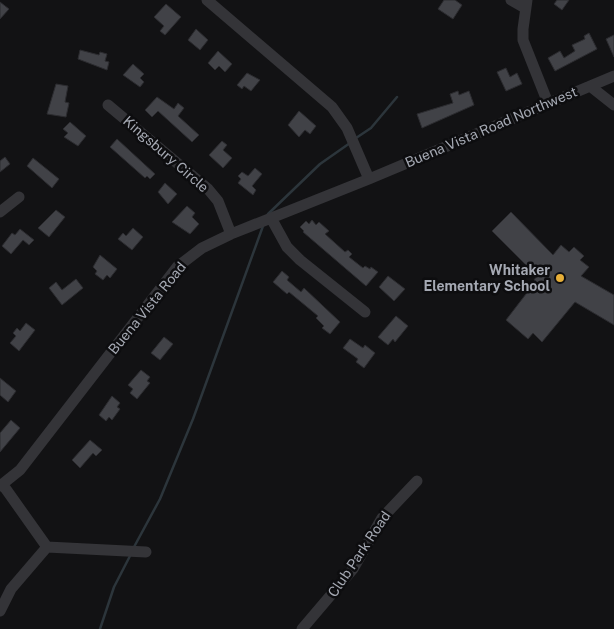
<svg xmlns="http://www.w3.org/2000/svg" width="614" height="629" viewBox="0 0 614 629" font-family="'Public Sans',sans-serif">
  <rect width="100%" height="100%" fill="#121214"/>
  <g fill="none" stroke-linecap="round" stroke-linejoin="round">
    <path stroke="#2c353b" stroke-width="2.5" d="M356,138L371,128L397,97
      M268,214L320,164L350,143
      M134,547L160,499L193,419L263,226
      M100,629L114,587L131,554"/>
  </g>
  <path fill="#414247" stroke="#2c2c30" d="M444,0H455L462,5L453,19L438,9Z
    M557,0H569L562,10L554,4Z
    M0,2L9,9L0,19Z
    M166,4L181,17L165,35L160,31L164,26L154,17Z
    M196,29L208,40L200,50L188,40Z
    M589,33L597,49L555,71L548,58L560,51L564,58L575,51L572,45L585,39L584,36Z
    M614,35V57L606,39Z
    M80,50L99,55L100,52L107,54L105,61L109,62L107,70L78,59Z
    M218,51L232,64L225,72L219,66L215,70L208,63Z
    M133,64L144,74L140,78L144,82L140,87L123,75Z
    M506,68L510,77L517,73L522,84L506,91L497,72Z
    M247,73L260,80L251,91L244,86L242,89L237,85Z
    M56,84L68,86L65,102L69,103L66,117L47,114Z
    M458,91L459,95L469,91L474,105L422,128L417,114L453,103L450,94Z
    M157,97L174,109L178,103L184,108L178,116L199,135L192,142L158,111L152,117L145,110Z
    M299,111L316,126L310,134L305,130L299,137L288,125Z
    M70,122L86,136L78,146L64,137L68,133L63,129Z
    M117,139L155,174L150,179L147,176L145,178L110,147Z
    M222,141L227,145L223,150L232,158L223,168L209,155Z
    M5,157L10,164L0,172V161Z
    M33,158L59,179L52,188L27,166Z
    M255,168L262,174L252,186L256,190L253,195L238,183L241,179L238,176L242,172L248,176Z
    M165,183L177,194L168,204L158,192Z
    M187,206L195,213L192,217L199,224L190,234L172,222Z
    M56,210L65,217L49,237L38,228Z
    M511,212L553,255L561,245L569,252L574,247L584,256L580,260L589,267L581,276L614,295V325L575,302L542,342L533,333L528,339L506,320L536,281L534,280L537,276L492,231Z
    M312,220L316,225L319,222L329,231L325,234L345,252L348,250L352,254L349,257L363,268L365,266L370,269L371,267L378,272L366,286L303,232L304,231L300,227L306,221L309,224Z
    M133,228L143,237L132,250L118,239L123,233L126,236Z
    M20,229L34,240L29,245L23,240L11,254L2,246L12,233L15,235Z
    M100,255L117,269L110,278L107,275L103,280L95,274L97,271L93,267Z
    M282,271L289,277L287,280L301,292L304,288L340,322L330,334L322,328L324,326L316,318L318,316L289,292L287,294L273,282Z
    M388,276L405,289L394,301L379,287Z
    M76,279L83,288L62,305L49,288L56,282L62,290Z
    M396,316L408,326L395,342L393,339L388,345L378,337Z
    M26,323L35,330L19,351L10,343L16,336L13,333L17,328L20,331Z
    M164,337L173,344L160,360L151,353Z
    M350,339L363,348L365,345L375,353L364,368L356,362L358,359L343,348Z
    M141,370L150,377L147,381L150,383L137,399L130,393L133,389L128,385Z
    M0,378L16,391L8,402L0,395Z
    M112,396L120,403L117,407L120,409L112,420L109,417L106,421L99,415Z
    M11,420L20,428L0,452V433Z
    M90,440L102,450L96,456L93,453L80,468L72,460Z"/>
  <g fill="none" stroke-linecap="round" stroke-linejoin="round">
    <path stroke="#343438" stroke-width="11" d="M207,0L332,107L347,128L369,179
      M511,0L525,8
      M527,0L523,29V40L548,103
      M590,86L614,105
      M108,105L208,189L218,201L231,234
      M0,212L19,197
      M271,218L287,247L300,260L365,312
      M3,485L47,547
      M0,486L20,470L177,267L202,248L231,234L369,179L614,76
      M47,547L146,552
      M0,611L11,589L47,547
      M302,629L353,569L382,518L417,481"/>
  </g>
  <circle fill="#e6ae38" stroke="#0d0d0f" stroke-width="2" cx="560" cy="278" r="5"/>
  <g text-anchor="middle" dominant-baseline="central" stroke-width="5" stroke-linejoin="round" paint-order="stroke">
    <g font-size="14" fill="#a5a9b3" stroke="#0d0d0f">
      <text transform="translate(491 127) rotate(-23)">Buena Vista Road Northwest</text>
      <text transform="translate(166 154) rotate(41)">Kingsbury Circle</text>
      <text transform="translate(147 308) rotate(-51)">Buena Vista Road</text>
      <text transform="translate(359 554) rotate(-56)">Club Park Road</text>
    </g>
    <g font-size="14" font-weight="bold" fill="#a5a9b3" stroke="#0d0d0f" text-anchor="end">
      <text x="550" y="270">Whitaker<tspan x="550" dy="16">Elementary School</tspan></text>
    </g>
  </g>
</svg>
